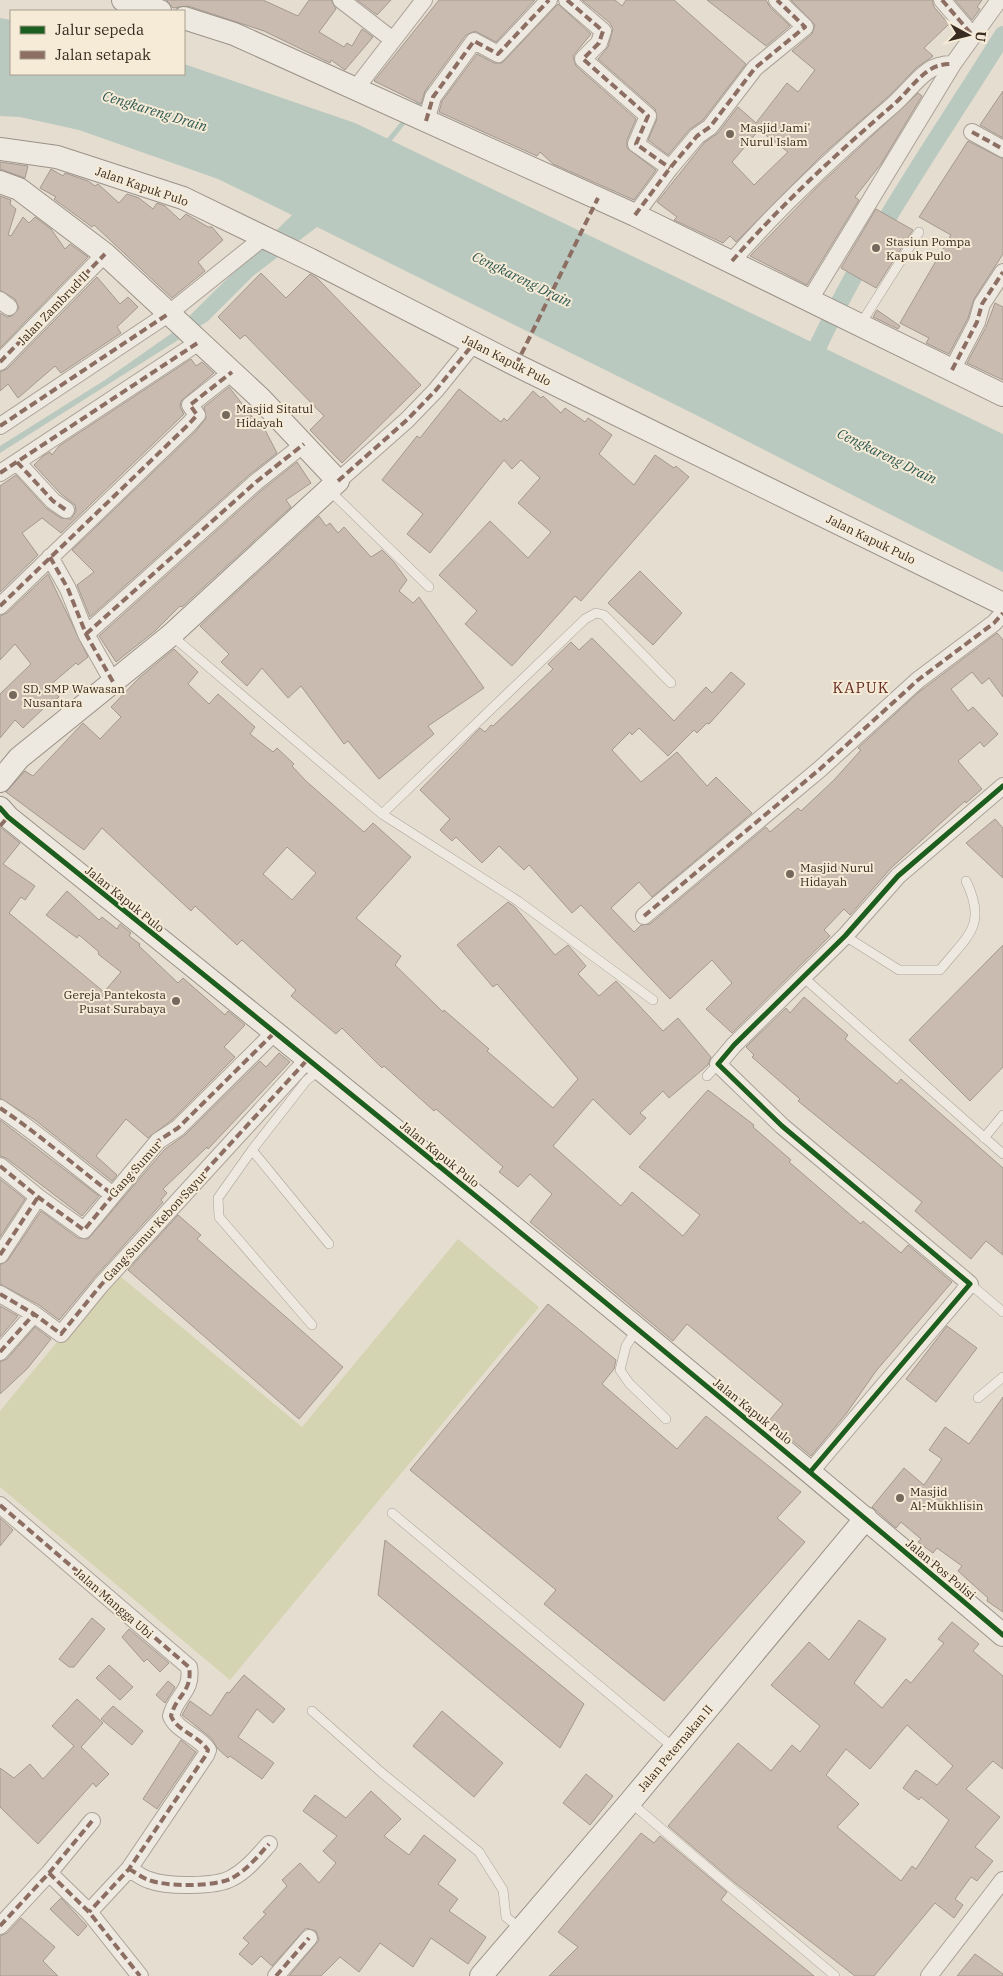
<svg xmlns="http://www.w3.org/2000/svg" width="1003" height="1976" viewBox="0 0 1003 1976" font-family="'IBM Plex Serif',serif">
  <rect width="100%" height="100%" fill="#e5ddcf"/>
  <path fill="#d5d4b2" d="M458,1239L539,1307L230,1680L0,1487V1411L115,1272L302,1427Z"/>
  <path fill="#bac9bf" d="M0,18L11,20V74H184V64L355,123L1003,434V572L698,416L317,227L253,276L208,321L0,453V446L105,380L172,333L292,215L218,179L79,130L20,117L0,116Z"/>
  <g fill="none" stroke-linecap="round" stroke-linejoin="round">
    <path stroke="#bac9bf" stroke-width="5" d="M414,109L429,90
      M386,144L407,118"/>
    <path stroke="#bac9bf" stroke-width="18" d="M809,366C861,248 935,144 1003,35"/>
  </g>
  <path fill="#c9bbb0" stroke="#a5998e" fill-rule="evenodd" d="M166,0H263L298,16L309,0H331L336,9L319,32L344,47L347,43L352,46L362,29L373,37L345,70L331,60L330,63L264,31L188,6L173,8Z
    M357,0H391L377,15Z
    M439,0H535L496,42L475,31L466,35L425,91L421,104L374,81Z
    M582,0H615L622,6L626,0H674L746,64L703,120L690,129L668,155L648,140L657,119L655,109L598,59L608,47L613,29L610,23Z
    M707,0H766L770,7L790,26L766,46Z
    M791,0H932L934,7L949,24L924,48L933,56L932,57L917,67L891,94L823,154L736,242L730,236L723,243L674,220L677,217L657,202L704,143L718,133L738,107L756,123L787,83L798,92L815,70L792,51L812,34L815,25ZM759,130L788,152L754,185L732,162Z
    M955,0H982L977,7L980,9L972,20Z
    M558,4L591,34L573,56L576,66L636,119L627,140V148L656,170L634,200L553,164L540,152L537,156L439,112L442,101L477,54L494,63H502Z
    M1003,91V138L980,125Z
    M918,93L922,96L881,164L855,197L859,200L807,285L750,256L816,188Z
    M968,141L1003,159V254L974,299L968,318L949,354L926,343L929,338L900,323L951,235L919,217Z
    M0,162L28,166L25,178L0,169Z
    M51,169L63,176L65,173L88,181L95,186L98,184L119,203L127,194L139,198L153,209L157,203L165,206L180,220L186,214L208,227H212L223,240L198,262L205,271L172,298L94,225L92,227L54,199L56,197L40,188Z
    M0,196L11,200L10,204L16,209L8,235L11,236L23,217L29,223L35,217L51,229L65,249L70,244L88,257L0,348V313L7,317L12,316L19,308L15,299L0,290Z
    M876,209L913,230L876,288L841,268Z
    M261,273L286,298L310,274L317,278L421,385L342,463L310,430L324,416L245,335L240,339L218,317Z
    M97,277L120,304L128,297L138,307L117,327L121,333L61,373L55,366L18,398L8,384L0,391V372L7,369Z
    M995,303L1003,307V380L967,363L986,327Z
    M877,310L900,326L898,329L873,317Z
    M191,359L196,366L202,362L214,373L181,401L180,407L184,414L61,533L42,518L22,533L38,555L0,592V486L16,475L47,509L61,518L71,519L76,511L75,505L60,493L34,465L43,456L50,452L52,455L59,446Z
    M229,387L260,427L263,426L277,453L249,475L90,617L77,585L94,572L72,550L196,431L206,418L204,407Z
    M459,389L501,422L504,418L507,421L533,391L541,398L543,396L561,413L565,408L585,422L588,418L612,435L599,454L634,485L655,455L674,468L676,466L689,477L581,601L575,596L512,666L465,624L477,611L439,575L490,521L528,558L551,532L518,503L540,478L521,460L512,469L504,460L430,553L407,534L423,514L382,480L417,436L420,438Z
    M297,462L311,483L286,500L291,507L182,607L180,606L155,631L116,662L99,636L262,490Z
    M319,516L326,526L330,523L338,533L344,527L371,557L382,550L394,562L407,580L399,591L413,603L419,597L484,688L428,726L434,734L379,779L348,741L344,744L301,686L288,698L262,668L247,686L221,662L229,654L200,626Z
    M640,571L682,613L653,645L608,603Z
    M48,574L88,657L78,665L76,663L49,686L59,697L49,706L47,705L23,728L15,720L0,738V694L31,664L15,644L0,660V616L7,613Z
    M997,633L1003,640V697L989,678L982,684L972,672L951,689L968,711L973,707L998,734L984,747L980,742L958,761L982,789L966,803L965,801L891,868L850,915L844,909L824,930L830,936L732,1033L706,1009L732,983L712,960L670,999L581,905L572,913L529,865L524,870L499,846L482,863L456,837L452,841L440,830L450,819L420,790L480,728L485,732L491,725L493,726L553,669L548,664L571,642L579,650L592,638L674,721L706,687L712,693L731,672L745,684L709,724L707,723L697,733L694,730L668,756L639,728L632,735L630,732L612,750L641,782L677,752L707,786L716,777L752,813L652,897L639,882L611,908L634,932L641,925L650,924L766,827L770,832L798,808L801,811L834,780L861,750L858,748L919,692Z
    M174,649L198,672L188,684L209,704L218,694L255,727L250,734L273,752L277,748L294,764L292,766L306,781L364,832L373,823L411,857L356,918L401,956L395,965L443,1012L444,1010L489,1049L487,1051L553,1108L578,1079L497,984L493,987L457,945L508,902L515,907L555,955L568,945L586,966L578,974L599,996L616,981L663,1031L678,1018L711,1057L708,1065L669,1098L663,1091L640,1113L646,1118L630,1135L593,1099L553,1146L621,1206L632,1192L683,1236L700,1215L639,1167L708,1090L754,1125L753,1127L791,1160L789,1162L861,1224L863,1221L901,1253L908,1245L952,1282L876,1371L846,1414L811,1456L769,1421L783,1404L687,1324L673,1341L530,1222L552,1194L530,1174L518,1187L499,1172L503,1167L436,1109L434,1111L384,1066L382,1068L342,1028L336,1034L291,996L296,990L242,940L237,945L195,906L191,911L102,828L84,850L6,792L25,771L33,776L83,723L100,739L121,717L111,707L139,678ZM287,847L316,873L292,900L263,874Z
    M995,819L1003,828V878L966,843Z
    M0,827L20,843L3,864L35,886L25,900L21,897L9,913L104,992L121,972L98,954L99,952L79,935L77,938L46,915L67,891L99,920L102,917L117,929L120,924L131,933L129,936L140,944L139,946L178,983L183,978L225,1015L228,1011L245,1025L224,1047L235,1057L172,1120L148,1138L126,1119L96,1156L117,1175L112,1181L35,1120L0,1098Z
    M1003,945V1067L970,1101L909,1040Z
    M804,997L848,1035L845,1039L897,1084L901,1079L1003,1168V1255L986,1241L971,1259L915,1211L922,1202L798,1101L800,1099L752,1057L754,1055L746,1047L786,1008L790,1013Z
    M279,1053L290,1062L208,1149L207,1147L163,1189L167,1193L161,1200L163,1202L94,1278L59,1320L39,1305L0,1284V1265L8,1260L41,1211L78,1238L88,1239L165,1149L185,1135L260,1061L266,1067Z
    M0,1120L99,1196L82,1216L6,1158L0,1156Z
    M0,1179L25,1199L0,1237Z
    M178,1215L201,1235L197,1239L343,1367L299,1419L128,1270Z
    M548,1304L616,1360L614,1369L602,1384L677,1449L706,1416L801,1492L777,1518L805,1542L664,1701L544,1604L556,1590L410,1470Z
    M0,1306L18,1316L0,1337Z
    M947,1326L977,1348L936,1402L906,1379Z
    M35,1327L51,1339L27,1369L0,1394V1362L7,1359Z
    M1003,1397V1612L987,1601L988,1598L958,1571L962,1566L937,1548L933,1553L918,1542L921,1539L901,1522L896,1528L872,1507L904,1468L924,1485L942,1459L929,1450L945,1427L969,1444Z
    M0,1518L13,1530L0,1546Z
    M385,1540L584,1704L560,1748L378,1595Z
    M92,1618L105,1629L74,1667H69L59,1659Z
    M859,1620L886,1639L854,1683L882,1708L906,1679L911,1683L944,1643L938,1639L952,1622L979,1644L973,1651L1003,1676V1769L993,1761L966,1789L1000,1817L975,1847L993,1861L977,1881L971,1877L955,1899L963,1905L954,1918L935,1903L874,1976H855L735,1883L668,1826L738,1743L771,1771L792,1745L800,1752L820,1726L771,1685L809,1642L829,1660ZM907,1725L953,1766L937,1785L916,1770L903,1788L919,1800L921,1797L949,1820L916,1869L912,1866L901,1881L837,1827L859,1804L826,1775L846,1749L870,1769Z
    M129,1629L169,1663L160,1672L147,1659L144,1662L122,1637Z
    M109,1665L133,1687L120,1700L96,1678Z
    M244,1675L285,1709L273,1723L257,1709L238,1737L274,1763L262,1779L230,1756L228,1758L218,1749L211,1738L182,1715L190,1701L211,1716L227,1692L229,1693Z
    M168,1681L175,1687L165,1703L156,1695Z
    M77,1699L103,1723L81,1747L109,1774L96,1787L93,1783L38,1844L0,1807V1768L14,1778L30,1764L43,1779L74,1746L52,1726Z
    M113,1706L143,1731L132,1745L101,1719Z
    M442,1711L503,1763L474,1797L413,1746Z
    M181,1740L196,1752L157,1809L143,1799Z
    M586,1774L613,1796L590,1825L563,1803Z
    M371,1791L401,1819L384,1836L409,1855L424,1835L456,1860L438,1884L458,1899L449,1911L486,1937L468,1964L431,1938L413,1967L380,1943L359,1972L340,1957L321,1976H289L319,1940L316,1931L306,1928L272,1966L261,1956L252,1965L239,1954L249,1943L243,1938L266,1914L263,1912L287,1886L282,1880L300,1863L319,1883L336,1863L323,1851L337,1836L303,1811L315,1795L346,1818Z
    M641,1833L654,1843L660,1836L727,1892L721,1900L814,1976H549L578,1947L558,1932Z
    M61,1898L87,1926L78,1936L50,1909Z
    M21,1918L55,1947L43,1961L58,1976H0V1936L7,1933Z
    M975,1954L1003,1974V1976H957Z"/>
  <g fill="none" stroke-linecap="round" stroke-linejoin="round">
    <g stroke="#aaa298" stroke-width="10">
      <path id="lane" d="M860,325L919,232
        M329,490L429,587
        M171,635L382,814L518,901L653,1000
        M382,814L585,619L596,613L604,615L671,683
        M845,936L899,970H940C967,936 988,926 966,881
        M803,977L1003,1154
        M320,1069L306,1081L252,1150L329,1244
        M707,1076L718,1064
        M984,1138L1003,1115
        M252,1150L218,1198L219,1217L312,1325
        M970,1284L1003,1312
        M637,1329L626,1346L620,1370L629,1383L666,1419
        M978,1398L1003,1377
        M392,1513L674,1748
        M312,1711L382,1773L479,1852L503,1890L506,1917L521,1929
        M630,1802L835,1976"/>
    </g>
    <g stroke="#aaa298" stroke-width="18">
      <path id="street" d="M341,0L393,40
        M567,0L603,31L599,43L583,59L648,116L636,144L670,168
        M942,0L973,36
        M356,88L424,0
        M426,121L433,97L474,41L498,54L549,0
        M972,132L1003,149
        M635,215L670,168L697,136L710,127L755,68L805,27L777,0
        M732,261C781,205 836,154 893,105C905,95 915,80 928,71C936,65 944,64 953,64
        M0,300L9,307
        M809,301L953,64L999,0
        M0,362L105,254
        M952,370L977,322L982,304L1003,272
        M0,426L168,314L264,237
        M17,462L53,501L66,510
        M0,473L199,342
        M338,481L407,420L436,390L474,343
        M50,557L68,589L86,634L113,682
        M0,606L189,424L197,415L190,405L232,372
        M86,634L256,482L304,444
        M644,916L820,769L918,680L994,623L1003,613
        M0,1108C39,1134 75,1166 112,1194
        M0,1166L38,1197L84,1230L158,1141L178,1128L275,1032
        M0,1255L38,1197
        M0,1294L34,1314
        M0,1352L34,1314L61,1334L101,1285L308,1059
        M811,1471L970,1284L782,1126L718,1064L734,1045L845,936L898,876L1003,786
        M0,1505L189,1667C193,1692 176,1695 171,1716C177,1731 199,1736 208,1750L206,1755L129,1869L89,1912
        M129,1869C135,1872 142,1878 149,1880C167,1887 216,1887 232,1878C247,1870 258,1856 269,1844
        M49,1873L89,1912L140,1976
        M0,1926L49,1873L92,1821
        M276,1976L309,1938
        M929,1976L1003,1880"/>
    </g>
    <g stroke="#9a9288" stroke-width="24">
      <path id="secondary" d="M123,0L160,11
        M184,18L234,34L635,215L1003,395
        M0,149L57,157L183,198L311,260L516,365L1003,604
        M0,182L19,189L105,254L260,398L338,481L171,635L19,758L0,781
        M0,808L8,817C343,1086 676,1357 1003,1635
        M481,1976L630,1802L866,1518"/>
    </g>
    <use href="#lane" stroke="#ede8e0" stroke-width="9"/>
    <use href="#street" stroke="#ede8e0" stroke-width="16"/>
    <use href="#secondary" stroke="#ede8e0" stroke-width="22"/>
    <path stroke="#8d6e63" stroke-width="4" stroke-dasharray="8 4" stroke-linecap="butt" d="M567,0L603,31L599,43L583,59L648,116L636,144L670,168
      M942,0L973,36
      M426,121L433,97L474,41L498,54L549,0
      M972,132L1003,149
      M635,215L670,168L697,136L710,127L755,68L805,27L777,0
      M732,261C781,205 836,154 893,105C905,95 915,80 928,71C936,65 944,64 953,64
      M0,362L105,254
      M516,365L598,198
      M952,370L977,322L982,304L1003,272
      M0,426L168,314
      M17,462L53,501L66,510
      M0,473L199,342
      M338,481L407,420L436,390L474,343
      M50,557L68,589L86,634L113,682
      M0,606L189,424L197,415L190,405L232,372
      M86,634L256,482L304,444
      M0,826L8,817
      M644,916L820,769L918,680L994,623L1003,613
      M0,1108C39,1134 75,1166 112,1194
      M0,1166L38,1197L84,1230L158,1141L178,1128L275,1032
      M0,1255L38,1197
      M0,1294L34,1314
      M0,1352L34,1314L61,1334L101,1285L308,1059
      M0,1505L189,1667C193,1692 176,1695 171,1716C177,1731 199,1736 208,1750L206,1755L129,1869L89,1912
      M129,1869C135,1872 142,1878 149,1880C167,1887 216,1887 232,1878C247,1870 258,1856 269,1844
      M49,1873L89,1912L140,1976
      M0,1926L49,1873L92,1821
      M276,1976L309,1938"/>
    <g stroke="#f5ebd6" stroke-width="8">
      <path id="cycleway" d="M0,808L8,817C343,1086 676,1357 1003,1635
        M811,1471L970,1284L782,1126L718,1064L734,1045L845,936L898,876L1003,786"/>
    </g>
    <use href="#cycleway" stroke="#1b5e20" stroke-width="5"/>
  </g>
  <g fill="#75695d" stroke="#f5ebd6" stroke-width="2">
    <circle cx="730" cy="134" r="5"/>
    <circle cx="876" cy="248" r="5"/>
    <circle cx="226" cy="415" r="5"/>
    <circle cx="13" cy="695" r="5"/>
    <circle cx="790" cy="874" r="5"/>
    <circle cx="176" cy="1001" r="5"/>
    <circle cx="900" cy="1498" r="5"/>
  </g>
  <g text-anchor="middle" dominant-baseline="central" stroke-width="4" stroke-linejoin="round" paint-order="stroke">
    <g font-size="12" fill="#392b20" stroke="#f5ebd6" text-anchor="start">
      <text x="740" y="127">Masjid Jami'<tspan x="740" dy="14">Nurul Islam</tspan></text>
      <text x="886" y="241">Stasiun Pompa<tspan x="886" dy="14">Kapuk Pulo</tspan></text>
      <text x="236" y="408">Masjid Sitatul<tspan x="236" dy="14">Hidayah</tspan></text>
      <text x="23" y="688">SD, SMP Wawasan<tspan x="23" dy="14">Nusantara</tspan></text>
      <text x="800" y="867">Masjid Nurul<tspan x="800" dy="14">Hidayah</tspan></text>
      <text x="166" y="994" text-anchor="end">Gereja Pantekosta<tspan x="166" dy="14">Pusat Surabaya</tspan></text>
      <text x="910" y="1491">Masjid<tspan x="910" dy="14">Al-Mukhlisin</tspan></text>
    </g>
    <g font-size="12" fill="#392b20" stroke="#f5ebd6">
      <text transform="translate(142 186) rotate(19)">Jalan Kapuk Pulo</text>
      <text transform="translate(53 308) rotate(-46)">Jalan Zambrud II</text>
      <text transform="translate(507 360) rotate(27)">Jalan Kapuk Pulo</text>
      <text transform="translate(871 539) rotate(26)">Jalan Kapuk Pulo</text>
      <text transform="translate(125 899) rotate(39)">Jalan Kapuk Pulo</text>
      <text transform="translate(440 1154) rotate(39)">Jalan Kapuk Pulo</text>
      <text transform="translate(135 1169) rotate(-48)">Gang Sumur</text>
      <text transform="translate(155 1226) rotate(-47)">Gang Sumur Kebon Sayur</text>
      <text transform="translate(753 1411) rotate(39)">Jalan Kapuk Pulo</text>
      <text transform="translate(941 1569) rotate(40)">Jalan Pos Polisi</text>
      <text transform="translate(114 1603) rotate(41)">Jalan Mangga Ubi</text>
      <text transform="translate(675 1748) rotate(-50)">Jalan Peternakan II</text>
    </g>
    <g font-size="14" font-style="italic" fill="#2f5954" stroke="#f5ebd6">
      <text transform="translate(155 111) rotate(17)">Cengkareng Drain</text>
      <text transform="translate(522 279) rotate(26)">Cengkareng Drain</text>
      <text transform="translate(887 456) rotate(26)">Cengkareng Drain</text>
    </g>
    <g font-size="15" letter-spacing="1" fill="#652b20" stroke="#f5ebd6">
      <text x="861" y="687">KAPUK</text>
    </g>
  </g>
  <rect x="10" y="10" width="175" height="65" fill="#f5ebd6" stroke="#aa9e8d"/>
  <rect x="20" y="26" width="25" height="8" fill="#1b5e20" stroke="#aa9e8d"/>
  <text x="55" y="35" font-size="15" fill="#392b20">Jalur sepeda</text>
  <rect x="20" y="51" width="25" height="8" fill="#8d6e63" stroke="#aa9e8d"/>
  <text x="55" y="60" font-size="15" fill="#392b20">Jalan setapak</text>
  <g transform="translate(968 35) rotate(97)" stroke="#f5ebd6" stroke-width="4" paint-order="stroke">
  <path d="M0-4L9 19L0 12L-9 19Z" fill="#392b20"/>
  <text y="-8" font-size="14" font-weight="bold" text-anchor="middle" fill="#392b20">U</text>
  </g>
</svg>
